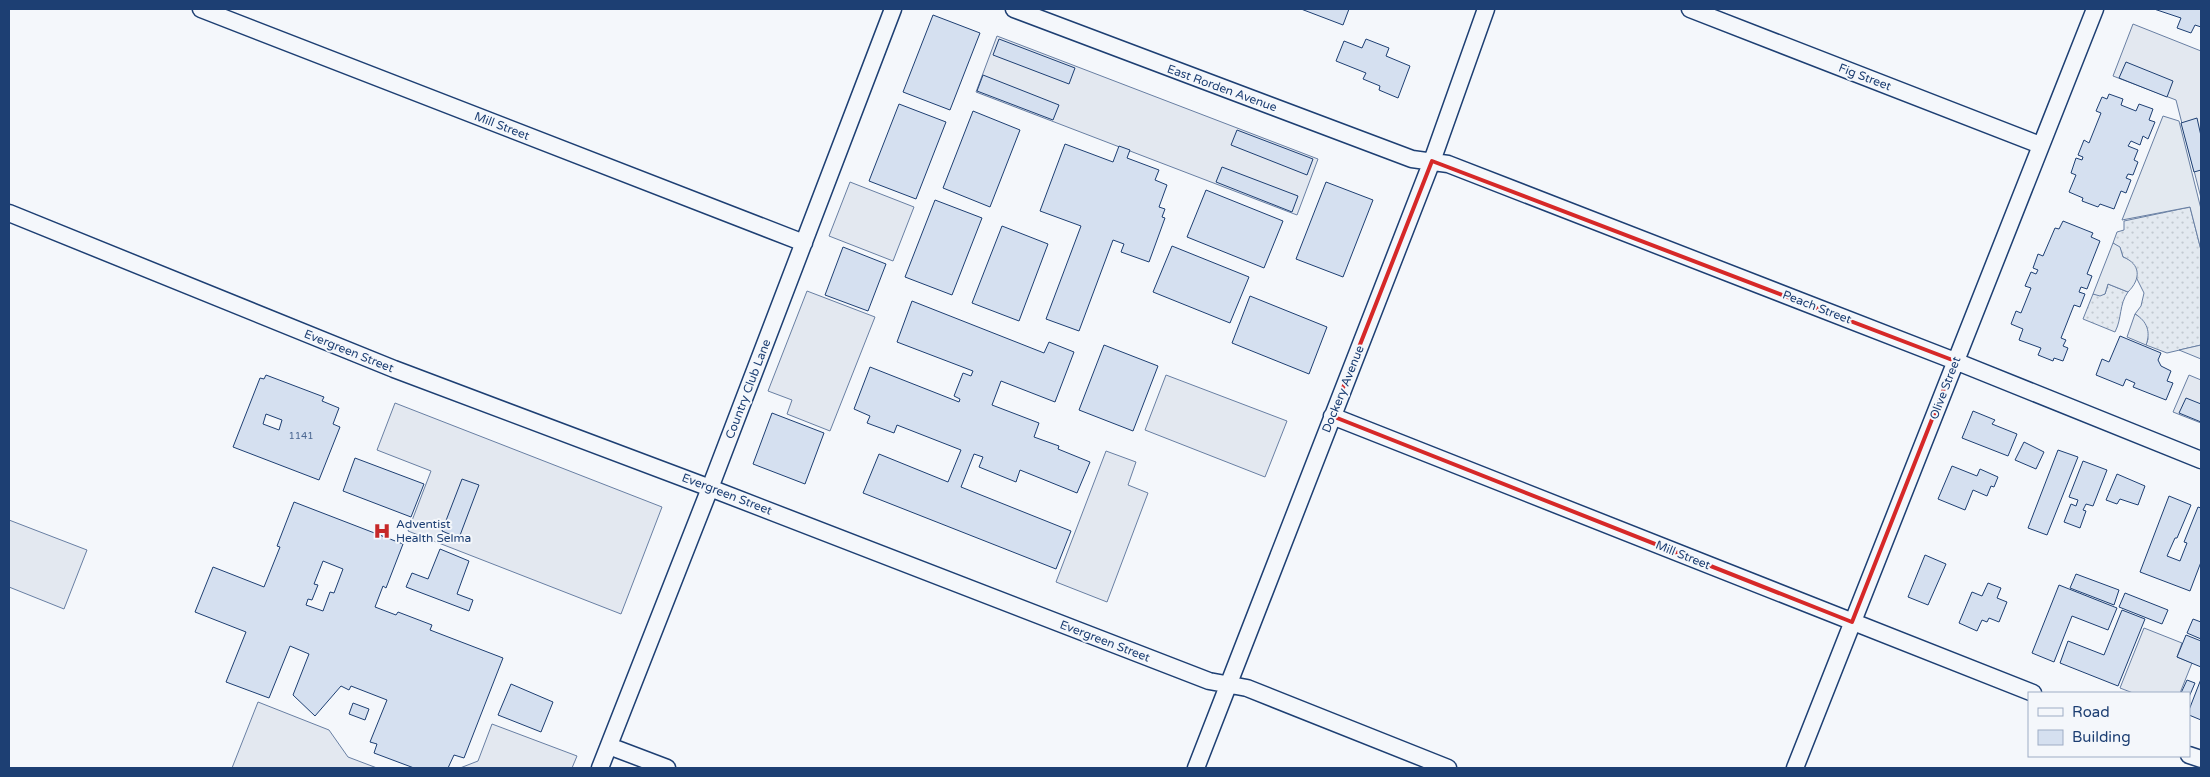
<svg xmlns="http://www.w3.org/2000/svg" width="2210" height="777" viewBox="0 0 2210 777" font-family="'Varela Round',sans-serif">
  <defs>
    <pattern id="grass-dots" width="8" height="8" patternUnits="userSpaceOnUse" patternTransform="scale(1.25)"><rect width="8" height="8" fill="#e3e9f0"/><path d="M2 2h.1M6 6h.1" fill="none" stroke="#c2c9d1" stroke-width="1.8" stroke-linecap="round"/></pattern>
  </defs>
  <rect width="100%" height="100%" fill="#f4f7fb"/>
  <path fill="url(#grass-dots)" stroke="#687fa3" d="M2190,207L2201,250V345L2167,353L2146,345L2148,339L2138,316L2135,314L2141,306L2144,293L2127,259L2123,257L2120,248L2113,243L2117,232L2124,230V221Z
    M2108,284L2128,292C2119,304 2122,319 2115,332L2083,319L2093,294H2105Z"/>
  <path fill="#e3e9f0" stroke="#687fa3" d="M2163,116L2179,121L2201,209V250L2190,207L2122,220Z
    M2113,243L2120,247L2123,257C2141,264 2141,279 2128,292L2108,284L2105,294L2100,296L2093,294Z
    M2135,314C2147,321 2151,332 2146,345L2127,337Z
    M2201,345V359L2179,350Z"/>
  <path fill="#e3e8f0" stroke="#687fa3" d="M2133,24L2201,51V198L2176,100L2113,76Z
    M997,36L1318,159L1297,215L976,92Z
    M850,182L914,207L893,261L829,236Z
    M807,291L875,317L830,431L787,414L792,400L768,391Z
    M1166,375L1287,421L1265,477L1145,430Z
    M2189,375L2201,380V423L2173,412Z
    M395,403L662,507L621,614L408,531L431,471L377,450Z
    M1106,451L1136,462L1128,485L1148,493L1107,602L1056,582Z
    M9,520L87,550L64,609L9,587Z
    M2144,628L2182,643L2177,657L2192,663L2180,693H2133L2120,688Z
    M258,702L329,730L348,757L377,768H232Z
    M492,724L577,756L572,768H460L478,761Z"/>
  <path fill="#d5e0f0" stroke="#1d3f73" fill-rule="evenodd" d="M1301,9H1349L1343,25Z
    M2154,9H2201V27L2195,25L2191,33L2177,28L2181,18Z
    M933,15L980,33L950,110L903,92Z
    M999,39L1075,68L1069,84L993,55Z
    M1366,39L1389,48L1386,56L1410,66L1398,98L1379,90L1380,86L1363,79L1366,73L1336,61L1344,41L1362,48Z
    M2126,62L2173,81L2167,97L2119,78Z
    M983,75L1059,105L1053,120L977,91Z
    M2109,94L2123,99L2121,105L2136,111L2139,104L2153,109L2149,120L2155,122L2148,139L2143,136L2140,145L2131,141L2128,146L2138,150L2134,160L2138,162L2133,175L2128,174L2126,178L2131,180L2126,193L2121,191L2114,209L2100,204L2098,207L2082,201L2083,198L2069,192L2076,175L2071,173L2076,158L2082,160L2083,157L2078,155L2084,140L2089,143L2101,113L2096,111L2102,97L2107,99Z
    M899,104L946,122L916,199L869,181Z
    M973,111L1020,130L990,207L943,188Z
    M2197,118L2201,136V170L2194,172L2181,123Z
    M1237,130L1313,159L1307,175L1231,145Z
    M1065,144L1113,162L1119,146L1130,150L1127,158L1159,170L1155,180L1167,185L1159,207L1165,209L1162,217L1165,218L1149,262L1121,252L1124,244L1113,240L1079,331L1046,319L1081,226L1040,211Z
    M1222,167L1298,196L1292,212L1216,182Z
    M1326,182L1373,200L1343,277L1296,259Z
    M1206,190L1283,221L1264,268L1187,237Z
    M935,200L982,218L952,295L905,277Z
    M2063,221L2093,233L2091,237L2100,241L2087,274L2092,276L2087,289L2081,287L2079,292L2085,294L2080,307L2074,305L2061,338L2066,340L2063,346L2068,348L2063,361L2054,358L2053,361L2038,355L2041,348L2019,340L2023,329L2011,324L2016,311L2021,313L2031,288L2025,286L2031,272L2036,274L2038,270L2033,268L2038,254L2043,256L2055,228L2059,229Z
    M1002,226L1048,244L1019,321L972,303Z
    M1172,246L1249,277L1230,323L1153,292Z
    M843,247L886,264L868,311L825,295Z
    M1250,296L1327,327L1309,374L1232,343Z
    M912,301L1044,353L1049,342L1074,352L1055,402L1001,381L992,405L1039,423L1034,437L1059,446L1058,449L1090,462L1077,493L1020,470L1016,482L979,467L983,457L974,454L961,487L1071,531L1056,569L863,493L879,454L948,482L961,450L897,425L894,433L867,423L870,416L854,409L870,367L959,402L960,399L954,396L963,373L971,376L973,371L897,342Z
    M2120,336L2161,353L2158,360L2161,366L2171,371L2167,381L2173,383L2166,400L2133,387L2135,383L2126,379L2123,386L2096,375L2102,359L2109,362Z
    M1104,345L1158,366L1133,431L1079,410Z
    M266,375L324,397L322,401L339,408L333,424L340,427L319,480L233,447L260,378L264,379ZM266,414L282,420L279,430L263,424Z
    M2186,398L2201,404V422L2179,413Z
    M1973,411L1995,420L1992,424L2017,434L2008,456L1962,438Z
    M772,413L824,433L805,484L753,464Z
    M2024,442L2044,452L2036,469L2015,460Z
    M2058,450L2078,457L2047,535L2028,528Z
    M355,458L424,484L411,517L343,491Z
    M2083,461L2107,470L2093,506L2086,504L2083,510L2086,511L2080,528L2064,522L2071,504L2076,506L2078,500L2069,497Z
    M1952,466L1977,476L1980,469L1998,477L1994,487L1991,486L1987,496L1973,490L1965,510L1938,499Z
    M2117,474L2145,486L2138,505L2120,499L2117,504L2106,500Z
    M462,479L479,485L459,538L442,531Z
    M2169,496L2191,505L2177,538H2175L2167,556L2180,561L2187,543L2184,542L2198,507L2201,508V562L2190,591L2140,572Z
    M294,502L403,544L386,588L383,586L375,607L396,615L398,612L432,625L430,630L503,658L464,758L454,755L448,768H414L374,753L377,744L370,742L387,700L351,686L349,690L341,686L315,716L293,695L309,654L290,646L269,698L226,682L246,632L195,612L213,567L264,587L280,547L277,546ZM323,561L343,569L334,593L330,592L323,611L306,605L308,599L312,600L318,585L314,584Z
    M440,549L469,561L457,594L473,600L469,611L406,587L412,573L428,579Z
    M1925,555L1946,564L1928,605L1908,597Z
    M2076,574L2119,590L2114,605L2070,588Z
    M1988,583L2001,588L1997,598L2007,602L1999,622L1989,618L1987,622L1982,620L1977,631L1959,623L1972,592L1982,596Z
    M2059,585L2117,608L2108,630L2072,616L2054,662L2032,653Z
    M2125,593L2168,610L2162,624L2119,607Z
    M2122,610L2145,619L2118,686L2060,663L2068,641L2104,655Z
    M2193,619L2201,622V639L2187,633Z
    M2186,635L2201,641V667L2177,657Z
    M2201,679V720L2189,715V710Z
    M2187,680L2195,683L2189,697V693H2181Z
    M511,684L553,702L541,732L498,715Z
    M353,703L369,709L365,720L349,714Z"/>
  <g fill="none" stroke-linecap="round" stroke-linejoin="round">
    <g stroke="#1d3f73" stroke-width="19">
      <path id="street" d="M201,9L804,243
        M1014,9L1412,159L1448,164L1955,361L2201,460
        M1690,9L2040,145
        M9,213L394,369L710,488L1209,681L1247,688L1448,768
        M1332,416L2033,693
        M609,746L667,768
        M2189,755L2201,759
        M600,768L710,488L893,9
        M1196,768L1432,161L1486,9
        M1795,768L2095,9"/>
    </g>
    <use href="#street" stroke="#f4f7fb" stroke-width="16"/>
  </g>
  <path fill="none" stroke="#d62828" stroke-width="4" stroke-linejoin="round" d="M1432,161L1955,361L1852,622L1332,416Z"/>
  <defs>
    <g id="hospital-bare" transform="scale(1.35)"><path d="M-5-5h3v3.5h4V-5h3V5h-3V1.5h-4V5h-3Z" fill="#c62828" stroke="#f4f7fb" stroke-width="2.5" paint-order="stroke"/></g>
  </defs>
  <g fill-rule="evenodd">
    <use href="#hospital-bare" x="382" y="531"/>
  </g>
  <g text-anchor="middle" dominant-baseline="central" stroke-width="4" stroke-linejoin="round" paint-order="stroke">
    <g font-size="10" fill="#4b6792">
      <text x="301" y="436">1141</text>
    </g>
    <g font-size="12" fill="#1d3f73" stroke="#f4f7fb">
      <text transform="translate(1865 77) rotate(21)">Fig Street</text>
      <text transform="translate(1222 88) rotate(20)">East Rorden Avenue</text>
      <text transform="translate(502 126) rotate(21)">Mill Street</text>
      <text transform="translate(1817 307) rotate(21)">Peach Street</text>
      <text transform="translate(349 351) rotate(22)">Evergreen Street</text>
      <text transform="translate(1945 388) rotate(-69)">Olive Street</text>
      <text transform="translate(748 389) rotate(-69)">Country Club Lane</text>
      <text transform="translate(1343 389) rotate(-68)">Dockery Avenue</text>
      <text transform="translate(727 494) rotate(21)">Evergreen Street</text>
      <text transform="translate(1683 555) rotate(22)">Mill Street</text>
      <text transform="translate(1105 641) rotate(21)">Evergreen Street</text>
    </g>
    <g font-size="12" fill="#1d3f73" stroke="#f4f7fb" text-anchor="start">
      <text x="396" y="524">Adventist<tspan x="396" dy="14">Health Selma</tspan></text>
    </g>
  </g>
  <rect width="2210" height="777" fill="none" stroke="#1d3f73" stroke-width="20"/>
  <rect x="2028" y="692" width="162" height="65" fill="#f4f7fb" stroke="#9eadc5"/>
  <rect x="2038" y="708" width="25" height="8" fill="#f4f7fb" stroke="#9eadc5"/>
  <text x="2072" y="717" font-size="15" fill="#1d3f73">Road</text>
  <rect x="2038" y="730" width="25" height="15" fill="#d5e0f0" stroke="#9eadc5"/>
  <text x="2072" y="742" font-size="15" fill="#1d3f73">Building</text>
</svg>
